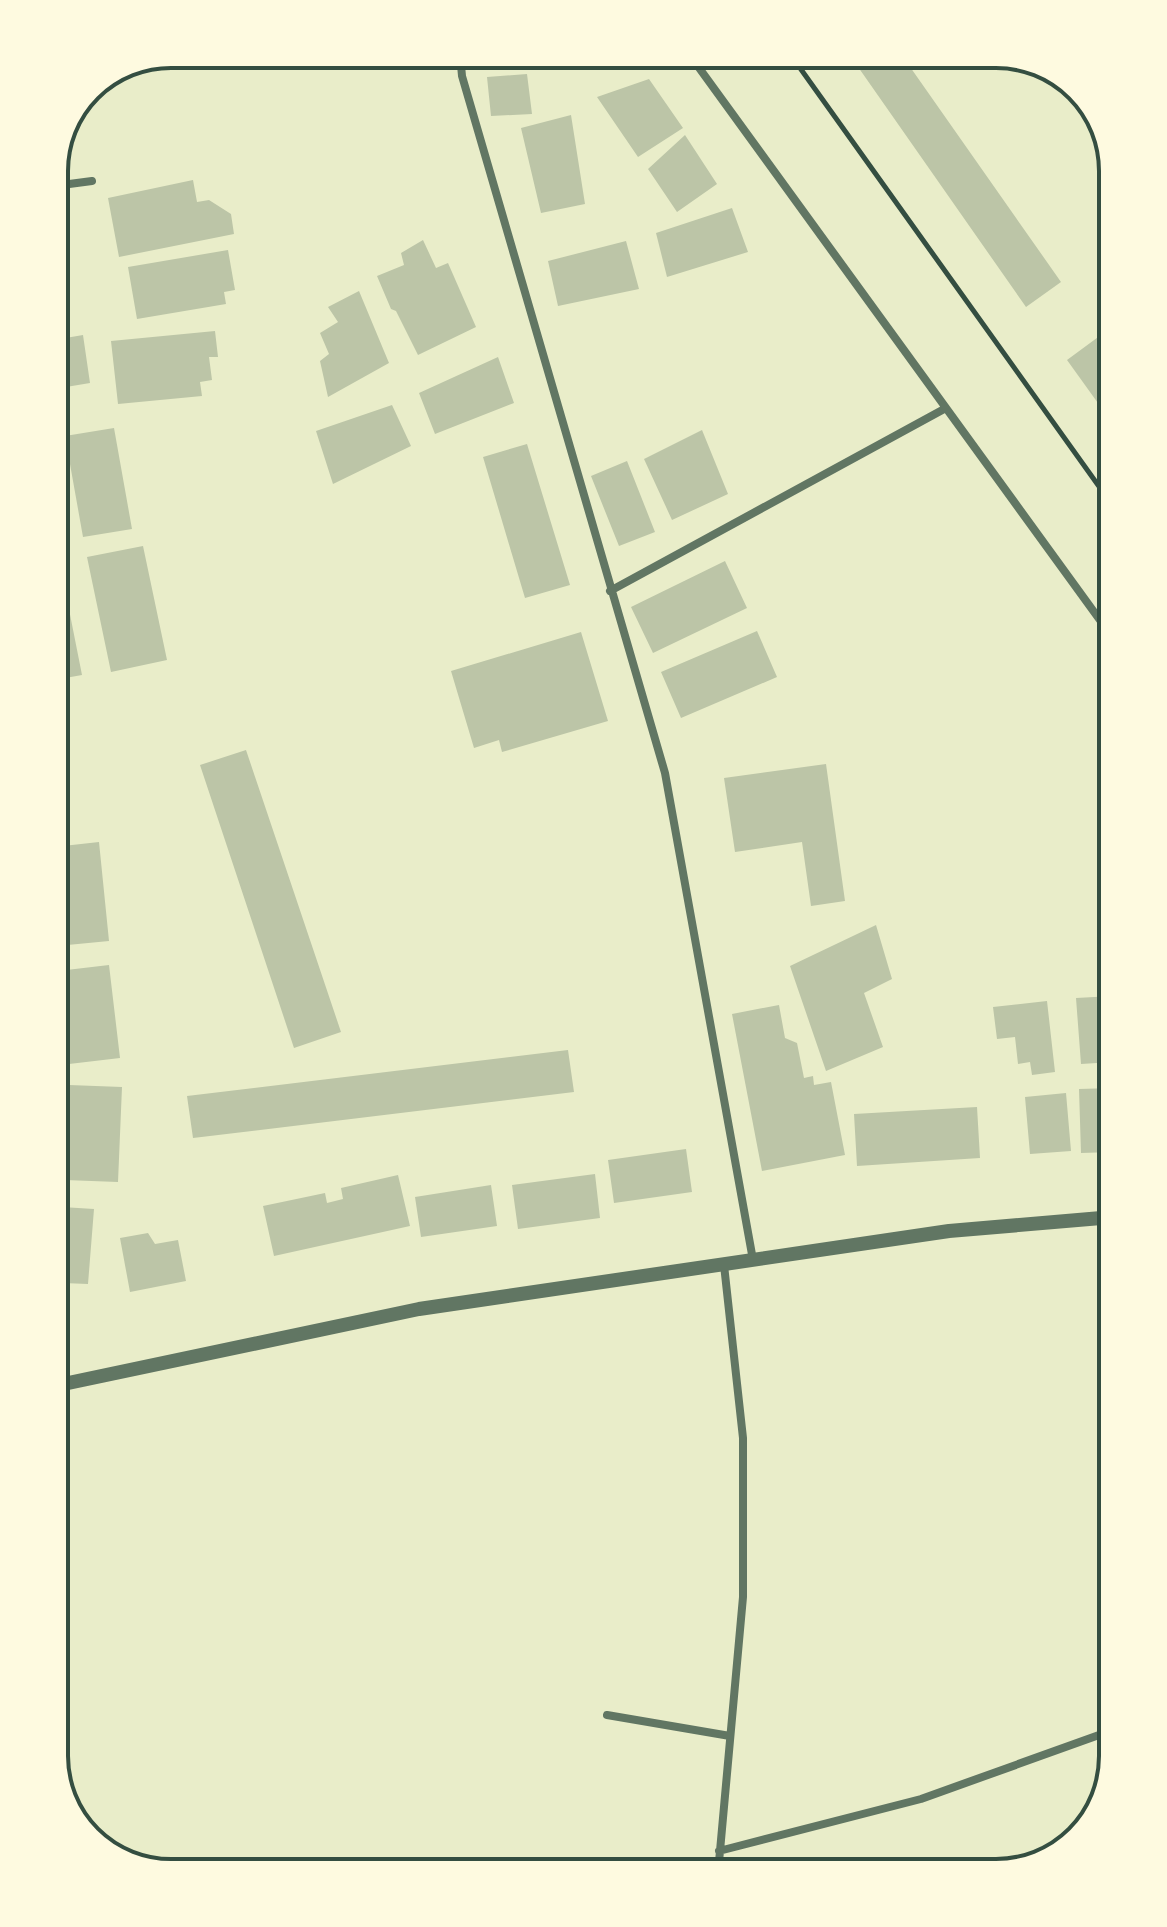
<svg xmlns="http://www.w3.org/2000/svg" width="1167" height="1927" viewBox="0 0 1167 1927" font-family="'Roboto Condensed',sans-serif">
  <rect width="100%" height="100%" fill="#e9edc9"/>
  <path fill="#bcc5a7" d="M849,54H901L1061,282L1026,307Z
    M527,74L532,114L491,116L487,77Z
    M649,79L683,128L638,157L597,97Z
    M571,115L585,204L541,213L521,128Z
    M685,135L717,184L677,212L648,169Z
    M193,180L197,202L209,200L231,214L234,234L119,257L108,198Z
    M732,208L748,252L667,277L656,233Z
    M423,240L436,268L448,263L476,327L418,355L396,311L391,309L377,276L404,265L401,253Z
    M626,241L639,289L558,306L548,261Z
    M228,250L235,290L224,292L226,304L137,319L128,267Z
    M359,291L389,363L328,397L320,361L329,354L320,333L338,322L328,307Z
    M215,331L218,357H209L212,380L200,382L202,396L118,404L111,341Z
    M1105,332L1113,343V424L1067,360Z
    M83,335L90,383L54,389V340Z
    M498,357L514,403L435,434L419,393Z
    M392,405L411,446L333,484L316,431Z
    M114,428L132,529L83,537L65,436Z
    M702,430L728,494L672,520L644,459Z
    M527,444L570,585L525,598L483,457Z
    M627,461L655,532L619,546L591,476Z
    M54,500L61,534L54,535Z
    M143,546L167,660L111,672L87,557Z
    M725,561L747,608L653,653L631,607Z
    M61,569L82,675L54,680V570Z
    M757,631L777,677L681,718L661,672Z
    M581,632L608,721L502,752L499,740L474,748L451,671Z
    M246,750L341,1032L294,1048L200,765Z
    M826,764L845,901L811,906L802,842L735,852L724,778Z
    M99,842L109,941L57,946L54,847Z
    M876,925L892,979L864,993L883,1047L826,1071L790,966Z
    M109,965L120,1058L69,1064L58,971Z
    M1113,996V1062L1081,1064L1076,998Z
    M1047,1001L1055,1072L1032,1075L1030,1062L1018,1064L1015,1037L997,1039L993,1007Z
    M779,1005L785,1038L797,1043L804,1078L813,1076L814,1085L831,1082L845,1155L762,1171L732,1014Z
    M568,1050L574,1092L193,1138L187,1096Z
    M69,1085L122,1087L118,1182L65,1180Z
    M1113,1088V1152L1081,1153L1079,1089Z
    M1066,1093L1071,1151L1030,1154L1025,1097Z
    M977,1107L980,1158L857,1166L854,1114Z
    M686,1149L692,1192L614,1203L608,1160Z
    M595,1174L600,1218L518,1229L512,1185Z
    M398,1175L410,1226L274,1256L263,1206L325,1193L327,1203L343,1199L341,1188Z
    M491,1185L497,1226L421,1237L415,1197Z
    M62,1207L94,1209L88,1284L63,1283L58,1269Z
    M148,1233L155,1244L178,1240L186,1281L130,1292L120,1238Z"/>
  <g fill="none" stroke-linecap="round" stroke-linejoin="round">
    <path stroke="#344e41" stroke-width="5" d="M790,54L1113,506"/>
    <path stroke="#617663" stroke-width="8" d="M460,54L462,76L665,773L753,1260
      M689,54L1113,638
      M54,186L92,181
      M610,591L946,408
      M607,1715L730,1736
      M719,1851L921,1799L1113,1730
      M718,1873L743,1597V1438L724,1265"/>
    <path stroke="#617663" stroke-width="14" d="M54,1386L419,1309L949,1231L1113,1217"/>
  </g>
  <path d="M0 0H1167V1927H0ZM171 68H996A103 103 0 0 1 1099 171V1756A103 103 0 0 1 996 1859H171A103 103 0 0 1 68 1756V171A103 103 0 0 1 171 68Z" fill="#fefae0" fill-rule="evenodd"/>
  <path fill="none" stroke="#344e41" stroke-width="4" d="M171 68H996A103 103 0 0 1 1099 171V1756A103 103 0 0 1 996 1859H171A103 103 0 0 1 68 1756V171A103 103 0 0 1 171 68Z"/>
</svg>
